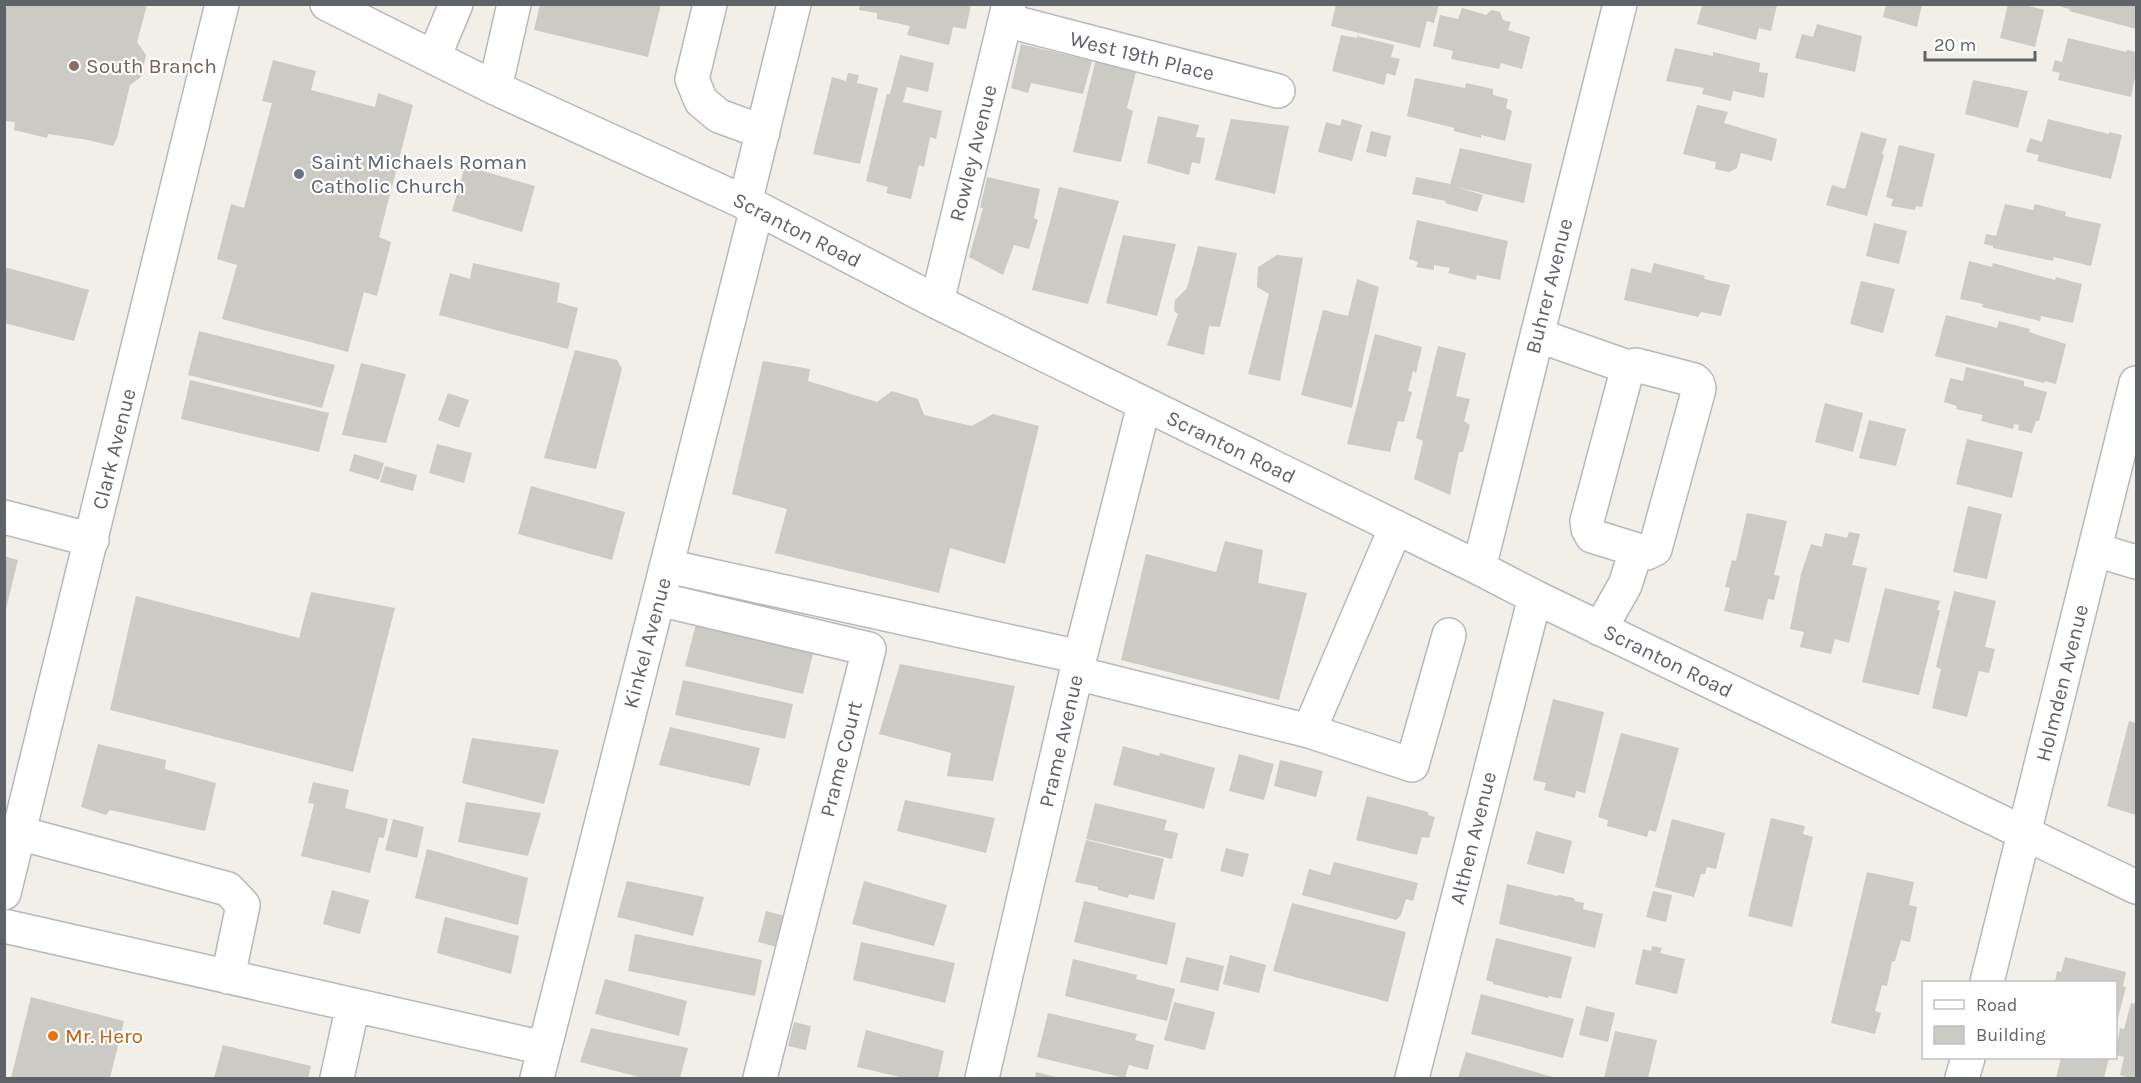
<svg xmlns="http://www.w3.org/2000/svg" width="2141" height="1083" viewBox="0 0 2141 1083" font-family="Karla,sans-serif">
  <rect width="100%" height="100%" fill="#f1efe8"/>
  <path fill="#cccac5" d="M540,4H661L648,57L534,30Z
    M860,4H971L966,29L953,27L949,45L907,35L910,26L877,19V13L859,10Z
    M1336,4H1439L1434,23L1427,21L1420,48L1331,26Z
    M1886,4H1922L1917,27L1883,17Z
    M2008,4H2021L2044,10L2035,47L2000,38Z
    M2062,4H2136V29L2069,11L2070,9L2061,7Z
    M4,5H147L137,42L146,55L141,77L130,85L117,138L113,146L88,140L48,134L47,138L14,130L15,122L4,121Z
    M1702,5H1777L1771,31L1759,28L1756,40L1697,24Z
    M1462,8L1486,15L1492,10L1500,12L1503,20L1511,22L1508,30L1530,37L1522,69L1501,63L1499,69L1451,59L1453,51L1433,46L1440,15L1458,19Z
    M1817,24L1862,36L1855,72L1795,58L1802,34L1813,37Z
    M1341,35L1357,38V36L1394,45L1391,57L1400,59L1395,76L1387,73L1384,85L1332,71Z
    M2068,38L2126,52L2127,50L2136,52V73L2131,97L2058,80L2060,73L2052,71L2055,60L2062,62Z
    M1021,44L1092,61L1083,94L1031,83L1028,93L1011,88Z
    M1675,48L1713,56V52L1760,63L1759,72L1768,73L1764,98L1733,91L1731,101L1702,94L1704,88L1666,81Z
    M900,55L934,63L928,92L907,87L903,102L942,111L936,139L930,137L924,167L919,165L911,199L886,193L888,187L866,181L887,94H890Z
    M1096,59L1137,68L1127,108L1133,111L1121,162L1073,152Z
    M273,60L316,71L311,90L375,107L378,93L413,105L379,237L391,242L377,296L364,292L348,352L222,319L237,265L217,259L231,204L244,208L272,103L262,101Z
    M848,73L859,75L857,83L878,88L860,164L813,154L832,77L846,81Z
    M1415,78L1465,88L1466,83L1493,89V95L1508,99L1506,108L1512,111L1505,141L1481,135V138L1454,131V128L1407,116Z
    M1973,80L2028,91L2018,128L1965,114Z
    M1697,105L1728,112L1724,123L1777,139L1772,161L1741,153L1737,168L1729,172L1715,169L1716,162L1683,154Z
    M1158,116L1199,125L1196,137L1205,138L1200,164L1192,162L1189,175L1147,163Z
    M1231,119L1289,126L1275,194L1215,180Z
    M1342,119L1362,125L1352,161L1318,152L1326,122L1340,126Z
    M2048,119L2109,134V132L2122,135L2111,179L2037,161L2039,155L2026,152L2030,138L2042,142Z
    M1371,131L1391,136L1386,157L1366,152Z
    M1861,132L1887,139L1882,154L1884,155L1867,216L1826,205L1832,185L1845,189Z
    M1899,145L1935,154L1922,207L1916,206L1915,210L1891,206L1893,199L1886,197Z
    M1460,148L1532,164L1524,203L1456,187L1483,195L1477,212L1445,203L1446,201L1412,194L1416,177L1450,184L1447,196Z
    M465,166L535,186L522,232L452,211Z
    M987,177L1040,189L1034,218L1038,220L1029,249L1014,245L1003,275L969,257L983,208H980Z
    M1059,187L1119,201L1088,304L1032,290Z
    M2005,204L2033,210L2035,204L2066,212L2065,216L2101,224L2091,266L2054,257L2053,261L1993,248V246L1984,244L1986,234L1996,236Z
    M1417,220L1508,241L1500,280L1477,275L1476,280L1448,273L1450,268L1434,265V270L1416,267L1418,262L1409,259Z
    M1874,223L1907,231L1899,264L1866,256Z
    M1123,235L1176,244L1157,316L1106,303Z
    M1198,246L1237,253L1220,327L1209,326L1204,355L1167,345L1178,314L1174,311L1175,300L1187,288Z
    M1277,255L1303,258L1280,381L1248,374L1269,294L1257,287L1258,267Z
    M1969,261L1992,267L1993,263L2055,280L2056,277L2082,284L2073,323L2041,316L2040,321L1982,307L1983,304L1960,299Z
    M473,263L560,283L557,302L578,308L568,349L439,315L450,273L470,279Z
    M1654,263L1705,276L1704,279L1730,285L1721,316L1701,312L1698,317L1624,300L1631,268L1651,273Z
    M4,267L89,290L74,341L4,323Z
    M1357,279L1379,287L1352,408L1301,395L1323,310L1348,316Z
    M1861,281L1895,289L1883,333L1850,324Z
    M1946,315L1997,328L1999,321L2030,329L2029,332L2066,344L2056,384L2045,381L2044,383L1935,356Z
    M199,331L335,365L322,408L188,375Z
    M1375,334L1422,347L1416,373L1413,371L1408,391L1412,392L1404,422L1398,421L1390,452L1347,444Z
    M1438,346L1466,353L1456,396L1470,399L1464,421L1470,425L1463,452H1459L1450,495L1414,479L1423,441L1416,438Z
    M575,350L617,360L622,369L596,469L544,458Z
    M763,361L810,369L808,381L877,402L892,391L918,399L924,415L972,426L993,414L1039,426L1005,564L950,548L939,593L775,553L787,509L732,494Z
    M361,363L406,374L386,443L342,435Z
    M1966,367L2024,381V386L2047,392L2039,421H2036L2032,433L2018,430L2019,425L2014,424L2013,429L1981,421L1983,415L1956,409L1957,406L1944,402L1950,378L1963,381Z
    M190,380L329,413L319,452L181,419Z
    M448,393L469,400L459,428L438,420Z
    M1825,403L1863,413L1853,452L1815,442Z
    M1869,420L1906,429L1896,466L1859,458Z
    M1967,439L2023,452L2012,498L1956,484Z
    M437,444L472,453L464,483L429,473Z
    M354,454L384,463L379,480L349,471Z
    M385,466L417,475L413,491L380,482Z
    M531,486L625,512L612,560L518,534Z
    M1968,506L2002,514L1987,579L1953,572Z
    M1747,513L1787,521L1774,575L1780,576L1774,600L1768,599L1763,620L1724,611L1730,588L1725,587L1732,560L1736,561Z
    M1849,532L1860,534L1852,565L1867,568L1849,643L1835,639L1831,654L1800,647L1804,632L1790,629L1801,574L1811,544L1822,547L1825,533L1847,538Z
    M1225,541L1263,550L1258,583L1307,593L1279,700L1121,660L1146,554L1216,572Z
    M4,556L18,560L5,613H4Z
    M1885,588L1940,601L1937,610H1940L1919,695L1862,682Z
    M1954,591L1996,601L1985,647L1995,649L1989,673L1979,671L1967,717L1932,708L1941,669L1936,667Z
    M311,592L395,608L353,772L110,710L136,596L299,638Z
    M696,624L814,650L803,694L685,666Z
    M900,664L1015,686L993,781L947,776L951,753L879,734Z
    M683,680L793,704L785,739L675,715Z
    M1553,699L1604,712L1585,793L1576,791L1575,798L1544,790L1546,783L1533,780Z
    M2129,721L2136,723V815L2107,806Z
    M670,727L760,748L750,786L659,765Z
    M1621,733L1679,748L1656,832L1649,830L1647,837L1607,826L1608,820L1598,817Z
    M472,738L559,750L544,804L462,783Z
    M98,744L166,760L165,769L216,783L205,831L110,810L106,815L81,807Z
    M1123,746L1159,756L1160,753L1215,768L1204,809L1113,785Z
    M1239,754L1274,764L1264,800L1229,791Z
    M1280,760L1323,771L1316,797L1274,786Z
    M313,782L349,790L345,808L388,819L384,838L379,837L370,873L301,856L314,804L308,803Z
    M1367,796L1428,812V815L1435,817L1429,838L1422,837L1417,855L1356,840Z
    M905,800L995,818L986,853L897,831Z
    M466,802L541,813L528,856L458,842Z
    M1095,803L1167,820L1164,830L1178,833L1172,859L1086,839Z
    M1771,818L1805,826L1803,834L1813,837L1792,927L1748,916Z
    M393,819L424,827L417,858L385,850Z
    M1672,819L1725,833L1716,869L1707,867L1705,874H1701L1694,897L1655,887Z
    M1536,831L1572,841L1564,874L1527,864Z
    M1086,840L1164,859L1154,900L1129,894L1128,898L1098,890V887L1075,882Z
    M1226,848L1249,854L1243,877L1220,871Z
    M427,849L528,878L518,925L415,898Z
    M1334,862L1418,883L1413,901L1406,899L1401,915L1396,920L1302,895L1309,869L1330,875Z
    M1867,872L1914,882L1909,905L1917,907L1910,942L1901,940L1895,961L1892,962L1887,986L1882,985L1875,1011L1881,1013L1875,1034L1831,1023Z
    M627,881L704,897L693,936L617,917Z
    M864,881L947,905L934,946L852,924Z
    M1507,884L1557,896L1559,895L1574,898L1575,901L1584,903L1583,909L1603,914L1595,948L1499,924Z
    M332,890L369,900L360,934L323,924Z
    M1653,891L1672,895L1666,922L1646,917Z
    M1084,901L1176,923L1167,965L1074,942Z
    M1292,903L1406,932L1388,1002L1273,971Z
    M766,911L793,918L785,949L758,942Z
    M445,917L519,936L511,974L437,953Z
    M635,934L762,960L755,996L628,971Z
    M1496,938L1572,957L1561,999L1549,996L1548,998L1493,984V982L1486,980Z
    M861,942L955,963L945,1003L853,980Z
    M1652,946L1662,948L1660,953L1685,959L1677,994L1635,984L1643,949L1651,951Z
    M1230,955L1266,965L1259,993L1223,984Z
    M1186,957L1224,966L1218,991L1180,982Z
    M2065,957L2126,972L2123,986L2126,987L2116,1026V982H2055L2057,971L2061,972Z
    M1073,959L1137,975L1136,979L1175,989L1167,1021L1065,996Z
    M605,979L687,1001L679,1036L595,1014Z
    M1481,994L1574,1019L1563,1058L1471,1034Z
    M31,997L124,1021L110,1078H11Z
    M2136,999V1078H2130L2120,1075L2124,1057L2116,1055V1050L2120,1028L2124,1029L2131,1003L2134,1004Z
    M1174,1002L1215,1012L1205,1050L1164,1040Z
    M1586,1006L1615,1013L1608,1042L1579,1035Z
    M1048,1013L1137,1034L1135,1040L1154,1045L1148,1070L1129,1065L1125,1078L1037,1057Z
    M794,1022L811,1026L806,1050L788,1046Z
    M591,1028L688,1048L680,1078H643L580,1062Z
    M866,1030L944,1051L938,1078H904L857,1067Z
    M1615,1031L1657,1040L1648,1078H1604Z
    M223,1045L311,1066L308,1078H214Z
    M1466,1052L1556,1078H1458Z
    M2061,1058H2109L2104,1078H2056Z
    M1036,1072L1060,1078H1035Z"/>
  <g fill="none" stroke-linecap="round" stroke-linejoin="round">
    <g stroke="#b5b8bc" stroke-width="36">
      <path id="minor" d="M327,4L495,88L757,208L937,302L1479,568L1535,597L2136,887
        M710,4L692,79L701,101L719,116L763,132
        M1005,20L1278,91
        M434,57L456,4
        M495,88L514,4
        M745,203L794,4
        M937,302L1009,4
        M1537,335L1628,367L1636,365L1694,380L1698,384L1699,389L1655,549L1647,553L1592,536L1588,529L1587,521L1628,367
        M4,517L92,540
        M2096,550L2136,562
        M667,566L1080,657
        M1479,568L1620,4
        M658,599L869,649L760,1078
        M1600,629L1625,585L1636,551
        M1076,673L1309,731L1396,527
        M1309,731L1412,765L1449,635
        M19,833L228,889L243,905L228,977
        M4,893L222,4
        M4,926L544,1048
        M1987,982L2136,383
        M337,1078L353,1005
        M537,1078L757,208
        M982,1078L1080,657L1144,405
        M1412,1078L1535,597
        M1962,1078L1968,1058"/>
    </g>
    <use href="#minor" stroke="#fff" stroke-width="33"/>
  </g>
  <circle fill="#8d6e63" stroke="#fff" stroke-width="2" cx="74" cy="66" r="6"/>
  <circle fill="#6b7280" stroke="#fff" stroke-width="2" cx="299" cy="174" r="6"/>
  <circle fill="#e8710a" stroke="#fff" stroke-width="2" cx="53" cy="1036" r="6"/>
  <g text-anchor="middle" dominant-baseline="central" stroke-width="4.5" stroke-linejoin="round" paint-order="stroke">
    <g font-size="21" fill="#5f6368" stroke="#fff">
      <text transform="translate(1142 56) rotate(14)">West 19th Place</text>
      <text transform="translate(973 153) rotate(-76)">Rowley Avenue</text>
      <text transform="translate(797 230) rotate(27)">Scranton Road</text>
      <text transform="translate(1549 286) rotate(-76)">Buhrer Avenue</text>
      <text transform="translate(1231 447) rotate(26)">Scranton Road</text>
      <text transform="translate(114 449) rotate(-76)">Clark Avenue</text>
      <text transform="translate(647 643) rotate(-75)">Kinkel Avenue</text>
      <text transform="translate(1668 661) rotate(26)">Scranton Road</text>
      <text transform="translate(2062 683) rotate(-76)">Holmden Avenue</text>
      <text transform="translate(1061 741) rotate(-77)">Prame Avenue</text>
      <text transform="translate(841 759) rotate(-76)">Prame Court</text>
      <text transform="translate(1473 838) rotate(-76)">Althen Avenue</text>
    </g>
    <g font-size="21" fill="#785e54" stroke="#fff" text-anchor="start">
      <text x="86" y="66">South Branch</text>
    </g>
    <g font-size="21" fill="#5b616d" stroke="#fff" text-anchor="start">
      <text x="311" y="162">Saint Michaels Roman<tspan x="311" dy="24">Catholic Church</tspan></text>
    </g>
    <g font-size="21" fill="#c56008" stroke="#fff" text-anchor="start">
      <text x="65" y="1036">Mr. Hero</text>
    </g>
  </g>
  <rect width="2141" height="1083" fill="none" stroke="#5f6368" stroke-width="12"/>
  <rect x="1922" y="981" width="195" height="78" fill="#ffffff" stroke="#bfc1c3" stroke-width="1.5"/>
  <rect x="1934" y="1000" width="30" height="9" fill="#ffffff" stroke="#bfc1c3" stroke-width="1.5"/>
  <text x="1976" y="1011" font-size="18" fill="#5f6368">Road</text>
  <rect x="1934" y="1026" width="30" height="18" fill="#cccac5" stroke="#bfc1c3" stroke-width="1.5"/>
  <text x="1976" y="1041" font-size="18" fill="#5f6368">Building</text>
  <path d="M1925 51v9h110v-9" fill="none" stroke="#5f6368" stroke-width="3"/>
  <text x="1934" y="51" font-size="18" fill="#5f6368" stroke="#ffffff" stroke-width="4.5" paint-order="stroke">20 m</text>
</svg>
